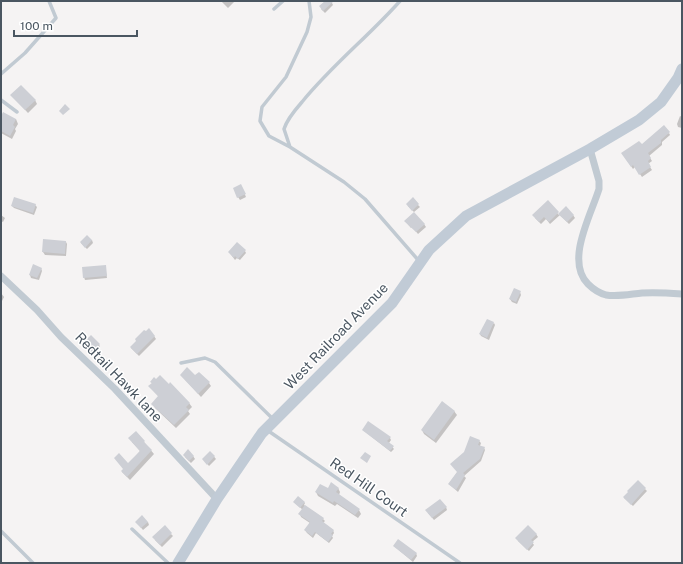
<svg xmlns="http://www.w3.org/2000/svg" width="683" height="564" viewBox="0 0 683 564" font-family="'Public Sans',sans-serif">
  <rect width="100%" height="100%" fill="#f5f3f3"/>
  <path fill="#0003" d="M221,1H235L228,8Z
    M326,1H331L333,5L325,13L321,9Z
    M12,96L35,100L37,104L28,113Z
    M680,116L682,117V128L678,127L677,124Z
    M1,119H16L18,124L15,129L16,131L12,139L1,133Z
    M669,133L670,135L662,142V145L649,156L652,161L648,164L652,170L642,177L635,167L633,169L622,153Z
    M242,188L246,197L240,200L238,197Z
    M547,202L559,215H573L575,218L569,224L560,215L550,224L546,219L541,224L535,218Z
    M35,205L37,207L34,215L14,208L12,206Z
    M418,205L420,207L414,212L408,206Z
    M1,215L5,218L3,222L1,221Z
    M405,221L424,224L426,227L418,234L412,227L411,228Z
    M92,240L93,243L87,249L81,243Z
    M66,242L67,244L66,256L45,255L43,252Z
    M245,251L246,253L240,260L237,258L235,260L229,252Z
    M105,266L107,278L85,280L84,277Z
    M41,268L42,271L39,280L31,278L30,275Z
    M520,292L521,295L517,304L512,302L510,299Z
    M1,293L4,297L1,303Z
    M494,323L495,325L489,340L481,336L480,334Z
    M154,336L156,339L139,356L131,348Z
    M99,344L100,347L93,354L85,346Z
    M181,375L195,376L209,383L211,386L201,397Z
    M151,382L189,403L192,407L188,411L190,414L176,428L155,408L153,404L159,397L150,387L152,384Z
    M454,411L457,415L436,443L424,434L422,430Z
    M363,430L390,438L391,440L389,443L394,449L391,452Z
    M479,441L481,443L480,446L484,448L485,450L481,461L464,476L466,478L458,492L449,484Z
    M132,442H144L154,454L130,480L122,472L140,451Z
    M210,452L216,459L209,466L203,459Z
    M193,456L195,459L191,463L185,457Z
    M338,488L340,492L339,495L359,510L361,514L358,518L337,504L335,506L318,496L316,492Z
    M645,489L647,491L633,506L624,498Z
    M298,498L305,503L304,505L323,519L325,521L323,523L333,530L334,533L332,536L333,538L329,543L316,533L313,538L307,533L305,530L310,523L301,517L300,514L303,510L295,503Z
    M446,507L447,510L434,520L428,513Z
    M148,522L149,525L143,530L138,524Z
    M171,534L173,536L162,547L155,540Z
    M536,534L538,537L532,542L534,545L529,551L518,541Z
    M394,546L416,553L417,556L413,562Z"/>
  <path fill="#cdcfd5" d="M325,1H334L323,11L319,6Z
    M21,85L36,100L25,110L10,95Z
    M65,104L70,109L63,115L59,111Z
    M3,112L16,119L13,125L15,127L10,136L1,131V116Z
    M664,125L670,132L661,140V143L648,153L651,158L648,161L651,167L639,175L633,165L631,167L621,153L639,141L642,144Z
    M241,184L246,194L237,198L233,188Z
    M14,197L36,204L33,213L11,206Z
    M413,197L419,204L412,211L406,204Z
    M548,200L559,212L549,222L544,217L539,222L532,215Z
    M566,206L574,215L567,222L558,214Z
    M414,212L425,224L416,232L404,221Z
    M87,235L92,240L85,248L80,242Z
    M43,239L66,241L65,254L42,252Z
    M237,242L246,250L238,259L235,256L234,258L228,252Z
    M33,264L42,268L37,278L29,275Z
    M106,265L107,276L83,278L82,267Z
    M514,288L521,291L516,302L509,299Z
    M487,319L494,322L487,338L479,334Z
    M149,328L155,336L137,354L130,347L136,341L135,339L144,330L146,331Z
    M91,335L100,344L91,352L82,344Z
    M187,367L195,375L199,372L210,382L198,394L180,375Z
    M160,375L169,384L170,382L190,403L186,407L189,410L174,425L151,404L158,396L148,386L152,383L150,382L154,377L156,379Z
    M442,401L455,411L434,440L421,430Z
    M368,421L391,437L387,441L394,446L390,451L362,430Z
    M136,431L145,441L144,442L152,450L127,477L121,471L123,469L114,458L119,453L128,463L140,451L128,438Z
    M470,436L480,440L478,445L485,447L480,459L463,473L465,475L456,490L448,484L457,472L450,464L464,452Z
    M188,449L194,456L189,461L183,455Z
    M210,451L215,456L207,465L202,459Z
    M365,452L371,456L367,463L360,458Z
    M638,480L646,488L631,505L623,497L628,492L627,491Z
    M331,482L339,488L336,492L360,509L355,515L334,501L333,503L315,492L320,484L328,488Z
    M298,496L305,502L300,508L293,502Z
    M440,499L447,507L432,518L425,510Z
    M305,505L324,518L322,521L334,530L331,534L333,535L328,542L315,532L312,536L304,530L310,522L298,514Z
    M142,515L148,522L141,528L135,522Z
    M165,525L172,533L160,545L152,537Z
    M528,525L537,534L531,540L534,542L527,550L515,538Z
    M398,539L417,553L411,560L393,546Z"/>
  <g fill="none" stroke-linecap="round" stroke-linejoin="round">
    <path stroke="#c1cad2" stroke-width="3.5" d="M400,1C369,36 332,65 302,102C295,110 287,119 284,129L290,147L344,182L365,199L419,261
      M274,9L283,1
      M1,74L25,53L56,18L49,1
      M1,100L17,112
      M290,147L269,136L260,121L262,107L286,77L307,32L311,17L309,1
      M181,363L205,358L215,362L274,420
      M267,430L460,563
      M132,529L168,563
      M1,531L33,563"/>
    <path stroke="#c1cad2" stroke-width="7" d="M590,149L599,181V189C591,215 565,261 588,284C593,289 599,293 606,295C618,297 631,294 642,293C656,292 669,293 682,294
      M1,276L37,310L61,337L115,389L217,499"/>
    <path stroke="#c1cbd6" stroke-width="11" d="M178,563L217,499L262,433L392,303L429,250L466,216L590,149L639,120L661,102L678,78L682,69"/>
  </g>
  <g text-anchor="middle" dominant-baseline="central" stroke-width="3" stroke-linejoin="round" paint-order="stroke">
    <g font-size="14" fill="#4a5661" stroke="#fff">
      <text transform="translate(336 336) rotate(-46)">West Railroad Avenue</text>
      <text transform="translate(119 377) rotate(46)">Redtail Hawk lane</text>
      <text transform="translate(369 487) rotate(35)">Red Hill Court</text>
    </g>
  </g>
  <rect width="683" height="564" fill="none" stroke="#4a5661" stroke-width="4"/>
  <path d="M14 30v6h123v-6" fill="none" stroke="#4a5661" stroke-width="2"/>
  <text x="20" y="30" font-size="12" fill="#4a5661" stroke="#ffffff" stroke-width="3" paint-order="stroke">100 m</text>
</svg>
